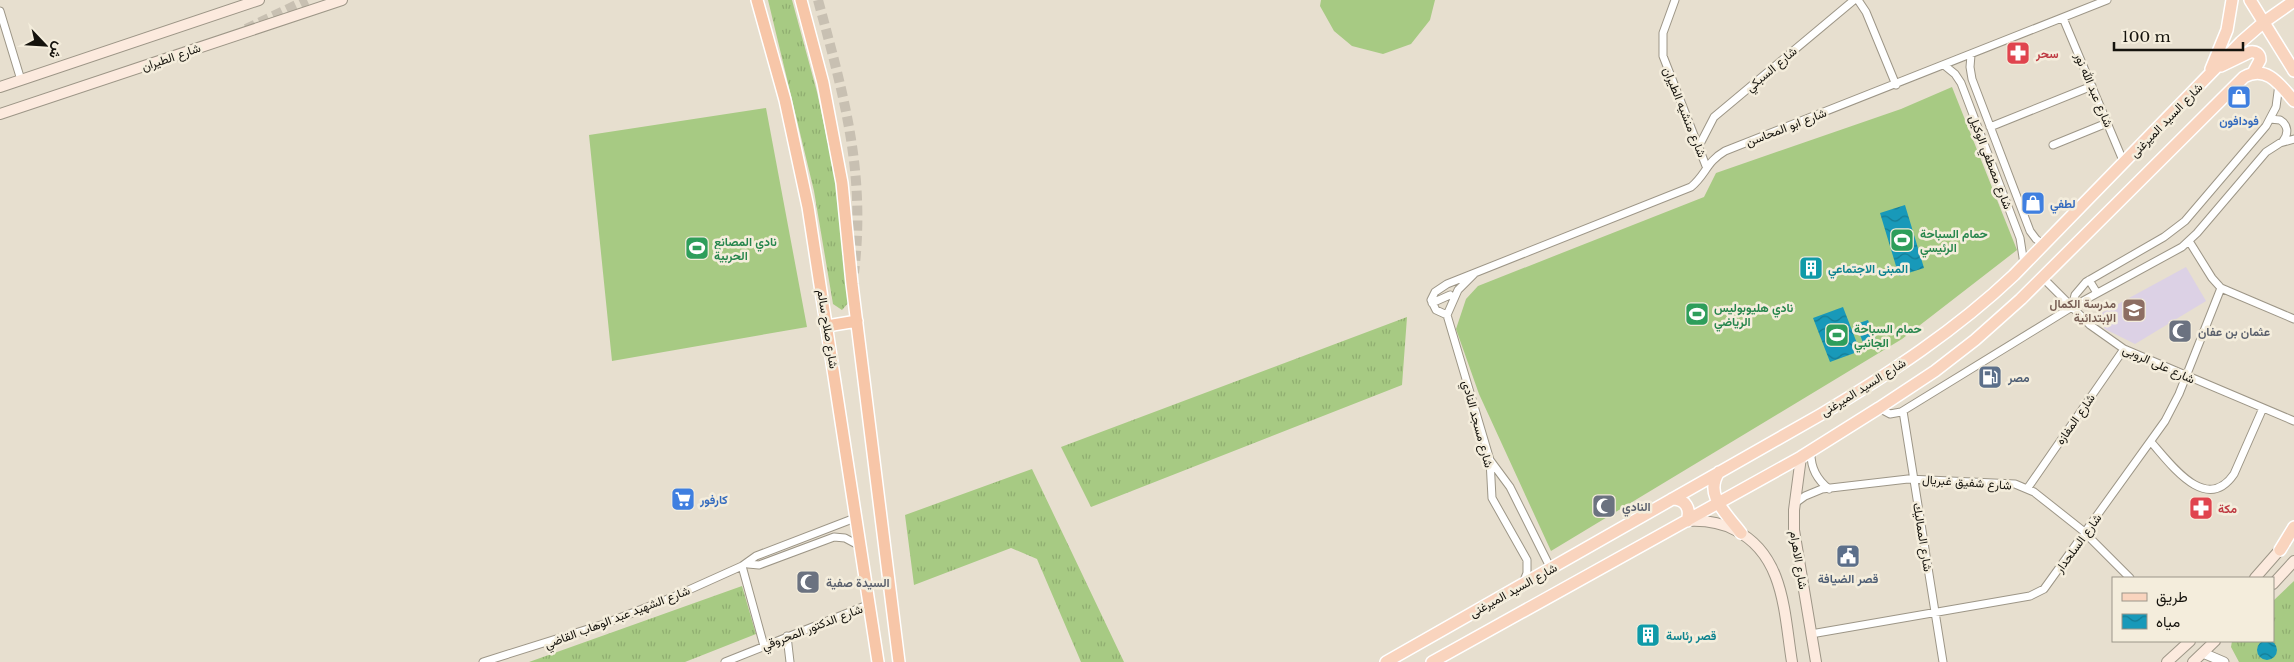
<svg xmlns="http://www.w3.org/2000/svg" width="2294" height="662" viewBox="0 0 2294 662" font-family="'Libre Baskerville',Vazirmatn,serif">
  <defs>
    <pattern id="grass-tufts" width="24" height="20" patternUnits="userSpaceOnUse" patternTransform="scale(1.25)"><rect width="24" height="20" fill="#a7ca83"/><path d="M3 7l-1-3M5 7V3M7 7l1-3M15 17l-1-3M17 17v-4M19 17l1-3" fill="none" stroke="#8fad70"/></pattern>
    <pattern id="water-waves" width="16" height="10" patternUnits="userSpaceOnUse" patternTransform="scale(1.25)"><rect width="16" height="10" fill="#1899b9"/><path d="M0 5q4-4 8 0t8 0" fill="none" stroke="#147c95"/></pattern>
  </defs>
  <rect width="100%" height="100%" fill="#e7dfcf"/>
  <path fill="#dcd1e5" d="M2186,267L2206,301L2135,344L2105,329L2096,316Z"/>
  <path fill="url(#grass-tufts)" d="M768,0H792L817,92L837,186L849,302L842,310L833,304L814,191Z
    M1407,317L1402,385L1091,507L1061,447Z
    M1032,469L1124,662H1081L1037,559L1011,548L914,585L905,515Z
    M2294,581V662H2239L2231,647L2232,641H2273V601Z
    M742,586L756,634L685,662H529Z"/>
  <path fill="#a7ca83" d="M1321,0H1435L1430,20L1411,44L1383,54L1352,46L1334,31L1320,6Z
    M1952,87L2017,250L1902,339L1551,551L1479,394L1456,329L1466,299L1478,286L1704,197L1716,173L1901,109Z
    M766,108L807,327L612,361L589,135Z"/>
  <path fill="url(#water-waves)" d="M1905,205L1924,268L1899,276L1880,213Z
    M1843,307L1860,351L1830,362L1813,318Z
    M1868,320L1877,342L1865,348L1856,324Z
    M2257 650a10 10 0 1 1 20 0a10 10 0 1 1-20 0Z"/>
  <g fill="none" stroke-linecap="round" stroke-linejoin="round">
    <path stroke="#c8c0b2" stroke-width="10" stroke-dasharray="10 5" stroke-linecap="butt" d="M818,0C844,96 866,172 854,273
      M246,29L307,0"/>
    <g stroke="#9d9687" stroke-width="9">
      <path id="minor" d="M1675,0L1663,33V56L1706,166
        M1858,0L1866,12L1896,85
        M0,11L21,80
        M2063,18L2124,163
        M1971,55L1970,67L1972,79L2030,231L2036,239L2044,245
        M1944,65L1955,74L1961,83L2020,238L2024,264
        M2270,119L2280,120C2288,125 2289,133 2283,141
        M1990,127L2092,86
        M2053,145L2107,123
        M1699,146L1714,117L1854,0
        M2189,241L2212,278L2221,288L2294,319
        M2043,278L2090,325L2124,349L2294,421
        M2089,280L2097,293
        M1432,303L1450,295
        M2072,307L2075,295L2086,282L2164,237L2185,221L2266,126L2276,107L2279,84
        M1447,315L1436,310L1431,300L1435,292L1447,284L1691,187C1706,175 1706,162 1725,151L2107,0
        M1447,315L1490,460L1492,498L1527,560V573L1523,583
        M1447,315L1458,290L1474,274
        M1879,408L1890,414L1901,412L2072,307L2182,247L2197,233L2266,152L2280,143L2294,139
        M1903,411L1943,662
        M2151,442C2170,463 2206,515 2234,474L2263,408
        M1811,450C1810,466 1816,479 1829,489
        M1490,460L1510,487L1551,569
        M2027,489L2124,349
        M1794,504L1805,496L1822,489L1908,479L2015,484L2034,492L2082,530L2130,578
        M748,564L759,565L834,537L845,538L860,546
        M742,566L764,646
        M1811,634L2030,596L2044,589L2165,421L2179,394L2221,288
        M787,636L790,662
        M483,662L604,624L673,597L742,566L756,556L855,518
        M725,662L870,604"/>
    </g>
    <g stroke="#9d9687" stroke-width="11">
      <path id="tertiary" d="M2203,653L2224,662"/>
    </g>
    <g stroke="#9d9687" stroke-width="12">
      <path id="secondary" d="M0,87L259,0
        M0,114L342,0
        M1801,457L1794,510V530L1816,662
        M1687,521C1704,520 1720,522 1735,530C1785,555 1784,614 1792,662
        M2255,578L2284,545
        M2273,584L2294,561
        M2167,662L2190,641
        M2193,662L2215,641"/>
    </g>
    <g stroke="#fff" stroke-width="14">
      <path id="primary" d="M2250,0L2294,71
        M2221,66L2250,52C2256,51 2260,54 2260,60L2253,73
        M2211,69L2227,30L2232,0
        M1719,472C1703,495 1728,515 1741,533
        M1672,499C1686,499 1691,509 1687,521
        M2280,550L2294,527
        M1386,662L1820,415C1889,374 1956,330 2014,275L2241,42L2264,22L2294,1
        M1432,662L1801,457L1879,408L1935,371L1975,340L2021,299L2244,77C2267,64 2281,86 2294,101"/>
    </g>
    <g stroke="#fff" stroke-width="14">
      <path id="trunk" d="M757,0L785,100L808,207L878,662
        M801,0L823,83L842,183L852,284L899,662
        M827,326L857,321"/>
    </g>
    <use href="#minor" stroke="#fff" stroke-width="7"/>
    <use href="#tertiary" stroke="#fff" stroke-width="9"/>
    <use href="#secondary" stroke="#fceade" stroke-width="10"/>
    <use href="#primary" stroke="#f9d4be" stroke-width="11"/>
    <use href="#trunk" stroke="#f7c6a8" stroke-width="11"/>
  </g>
  <defs>
    <g id="pharmacy-square" transform="scale(1.25)"><rect x="-9" y="-9" width="18" height="18" rx="4" fill="#e0444e" stroke="#f4eddc"/><path d="M-2-6h4v4h4v4h-4v4h-4v-4h-4v-4h4Z" fill="#fff"/></g>
    <g id="shop-square" transform="scale(1.25)"><rect x="-9" y="-9" width="18" height="18" rx="4" fill="#3f7fe0" stroke="#f4eddc"/><path d="M-5-2.5h2.3a2.7 3.5 0 0 1 5.4 0H5L5.5 6h-11ZM-1.5-2.5h3a1.5 2.3 0 0 0-3 0Z" fill="#fff"/></g>
    <g id="stadium-square" transform="scale(1.25)"><rect x="-9" y="-9" width="18" height="18" rx="4" fill="#2e9e5b" stroke="#f4eddc"/><path d="M0-5a6.5 5 0 1 0 0 10a6.5 5 0 1 0 0-10ZM-3.5-1.8h7v3.6h-7Z" fill="#fff"/></g>
    <g id="building-square" transform="scale(1.25)"><rect x="-9" y="-9" width="18" height="18" rx="4" fill="#0f9aa8" stroke="#f4eddc"/><path d="M-4-6H4V6H1V3H-1V6H-4ZM-2.5-4.3h1.7v1.8h-1.7ZM.8-4.3h1.7v1.8H.8ZM-2.5-1h1.7V.8h-1.7ZM.8-1h1.7V.8H.8Z" fill="#fff"/></g>
    <g id="school-square" transform="scale(1.25)"><rect x="-9" y="-9" width="18" height="18" rx="4" fill="#8d6e63" stroke="#f4eddc"/><path d="M0-5L7-2L0 1L-7-2ZM-4 1L0 2.5L4 1V4Q0 6-4 4Z" fill="#fff"/></g>
    <g id="mosque-square" transform="scale(1.25)"><rect x="-9" y="-9" width="18" height="18" rx="4" fill="#6b7280" stroke="#f4eddc"/><path d="M3.5-4.9A6 6 0 1 0 3.5 4.9A5 5 0 1 1 3.5-4.9Z" fill="#fff"/></g>
    <g id="fuel-square" transform="scale(1.25)"><rect x="-9" y="-9" width="18" height="18" rx="4" fill="#5c6f8a" stroke="#f4eddc"/><path d="M-5.5-6h7V0h2V4h1.3V-2.5L3-4.5l.8-.8L6-3V5H2.5V1h-1V6h-7ZM-4.2-4.7v3.2H.2V-4.7Z" fill="#fff"/></g>
    <g id="supermarket-square" transform="scale(1.25)"><rect x="-9" y="-9" width="18" height="18" rx="4" fill="#3f7fe0" stroke="#f4eddc"/><path d="M-6-5.5h2.5l.6 2H6L4.5 2H-2.5L-4.4-4H-6ZM-1.5 3.2a1.3 1.3 0 1 0 .1 0ZM3 3.2a1.3 1.3 0 1 0 .1 0Z" fill="#fff"/></g>
    <g id="civic-square" transform="scale(1.25)"><rect x="-9" y="-9" width="18" height="18" rx="4" fill="#5c6f8a" stroke="#f4eddc"/><path d="M-.6-6.5H3V-4.5H.6V-3L4-1V1h2V6H-6V1h2V-1L-.6-3ZM-1.2 2.5V6h2.4V2.5Z" fill="#fff"/></g>
  </defs>
  <g fill-rule="evenodd">
    <use href="#pharmacy-square" x="2018" y="53"/>
    <use href="#shop-square" x="2239" y="97"/>
    <use href="#shop-square" x="2033" y="203"/>
    <use href="#stadium-square" x="1902" y="240"/>
    <use href="#stadium-square" x="697" y="248"/>
    <use href="#building-square" x="1811" y="268"/>
    <use href="#school-square" x="2134" y="310"/>
    <use href="#stadium-square" x="1697" y="314"/>
    <use href="#mosque-square" x="2180" y="331"/>
    <use href="#stadium-square" x="1837" y="335"/>
    <use href="#fuel-square" x="1990" y="377"/>
    <use href="#supermarket-square" x="683" y="499"/>
    <use href="#mosque-square" x="1604" y="506"/>
    <use href="#pharmacy-square" x="2201" y="508"/>
    <use href="#civic-square" x="1848" y="556"/>
    <use href="#mosque-square" x="808" y="582"/>
    <use href="#building-square" x="1648" y="635"/>
  </g>
  <g text-anchor="middle" dominant-baseline="central" stroke-width="5" stroke-linejoin="round" paint-order="stroke">
    <g font-size="12" font-weight="bold" fill="#be3a42" stroke="#f4eddc" text-anchor="start">
      <text x="2036" y="53">سحر</text>
      <text x="2218" y="508">مكة</text>
    </g>
    <g font-size="12" fill="#15130d" stroke="#f4eddc">
      <text transform="translate(171 57) rotate(-19)">شارع الطيران</text>
      <text transform="translate(1771 69) rotate(-40)">شارع السبكي</text>
      <text transform="translate(2094 90) rotate(67)">شارع عبد الله نور</text>
      <text transform="translate(1685 112) rotate(68)">شارع منشيه الطيران</text>
      <text transform="translate(2166 120) rotate(-46)">شارع السيد الميرغنى</text>
      <text transform="translate(1786 127) rotate(-21)">شارع ابو المحاسن</text>
      <text transform="translate(1991 162) rotate(69)">شارع مصطفي الوكيل</text>
      <text transform="translate(828 329) rotate(81)">شارع صلاح سالم</text>
      <text transform="translate(2159 364) rotate(24)">شارع على الروبى</text>
      <text transform="translate(1863 387) rotate(-32)">شارع السيد الميرغنى</text>
      <text transform="translate(2075 419) rotate(-55)">شارع المفازه</text>
      <text transform="translate(1478 424) rotate(75)">شارع مسجد النادي</text>
      <text transform="translate(1967 482) rotate(4)">شارع شفيق غبريال</text>
      <text transform="translate(1923 537) rotate(81)">شارع المماليك</text>
      <text transform="translate(2078 543) rotate(-54)">شارع السلحدار</text>
      <text transform="translate(1799 560) rotate(81)">شارع الاهرام</text>
      <text transform="translate(1513 590) rotate(-29)">شارع السيد الميرغنى</text>
      <text transform="translate(617 617) rotate(-21)">شارع الشهيد عبد الوهاب القاضي</text>
      <text transform="translate(812 627) rotate(-21)">شارع الدكتور المحروقي</text>
    </g>
    <g font-size="12" font-weight="bold" fill="#366cbe" stroke="#f4eddc" text-anchor="start">
      <text x="2239" y="120" text-anchor="middle">فودافون</text>
      <text x="2050" y="203">لطفي</text>
      <text x="700" y="499">كارفور</text>
    </g>
    <g font-size="12" font-weight="bold" fill="#27864d" stroke="#f4eddc" text-anchor="start">
      <text x="1920" y="233">حمام السباحة<tspan x="1920" dy="14">الرئيسي</tspan></text>
      <text x="714" y="241">نادي المصانع<tspan x="714" dy="14">الحربية</tspan></text>
      <text x="1714" y="307">نادي هليوبوليس<tspan x="1714" dy="14">الرياضي</tspan></text>
      <text x="1854" y="328">حمام السباحة<tspan x="1854" dy="14">الجانبي</tspan></text>
    </g>
    <g font-size="12" font-weight="bold" fill="#0d838f" stroke="#f4eddc" text-anchor="start">
      <text x="1828" y="268">المبنى الاجتماعي</text>
      <text x="1666" y="635">قصر رئاسة</text>
    </g>
    <g font-size="12" font-weight="bold" fill="#785e54" stroke="#f4eddc" text-anchor="end">
      <text x="2116" y="303">مدرسة الكمال<tspan x="2116" dy="14">الإبتدائية</tspan></text>
    </g>
    <g font-size="12" font-weight="bold" fill="#5b616d" stroke="#f4eddc" text-anchor="start">
      <text x="2198" y="331">عثمان بن عفان</text>
      <text x="1622" y="506">النادي</text>
      <text x="826" y="582">السيدة صفية</text>
    </g>
    <g font-size="12" font-weight="bold" fill="#4e5e75" stroke="#f4eddc" text-anchor="start">
      <text x="2008" y="377">مصر</text>
      <text x="1848" y="578" text-anchor="middle">قصر الضيافة</text>
    </g>
  </g>
  <rect x="2112" y="577" width="162" height="65" fill="#f4eddc" stroke="#9b9689"/>
  <rect x="2122" y="593" width="25" height="8" fill="#f9d4be" stroke="#9b9689"/>
  <text x="2156" y="602" font-size="15" fill="#15130d">طريق</text>
  <rect x="2122" y="614" width="25" height="15" fill="url(#water-waves)" stroke="#9b9689"/>
  <text x="2156" y="627" font-size="15" fill="#15130d">مياه</text>
  <g transform="translate(45 45) rotate(115)" stroke="#f4eddc" stroke-width="4" paint-order="stroke">
  <path d="M0-4L9 19L0 12L-9 19Z" fill="#15130d"/>
  <text y="-8" font-size="14" font-weight="bold" text-anchor="middle" fill="#15130d">ش</text>
  </g>
  <path d="M2114 42v8h129v-8" fill="none" stroke="#15130d" stroke-width="2.5"/>
  <text x="2122" y="42" font-size="15" fill="#15130d" stroke="#f4eddc" stroke-width="4" paint-order="stroke">100 m</text>
</svg>
